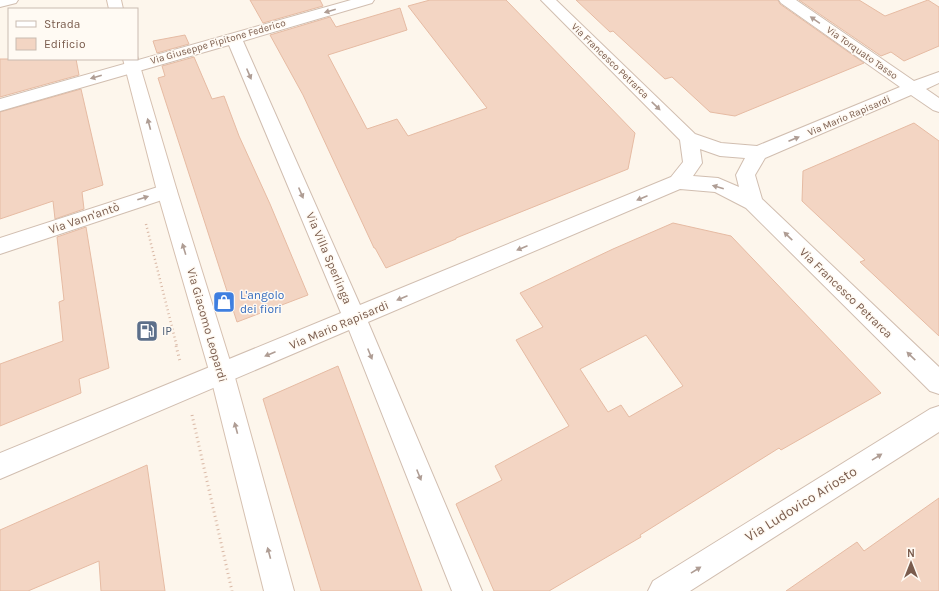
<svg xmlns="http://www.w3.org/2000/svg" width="939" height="591" viewBox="0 0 939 591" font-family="Karla,sans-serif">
  <rect width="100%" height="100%" fill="#fdf6ec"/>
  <path fill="#f3d5c3" stroke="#e6bba3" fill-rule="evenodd" d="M250,0H320L323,6L263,23Z
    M430,0H506L635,133L628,169L456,238V239L386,268L375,248H374L303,95L270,35L330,17L336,27L400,8L407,30L328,55L367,129L397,119L408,136L487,108L408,6Z
    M576,0H778L780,4L864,63L735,116L710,112L672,77L665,79L613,31L610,32Z
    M799,0H859L885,16L928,0L939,7V46L904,61L891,52L881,56Z
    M185,35L189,44L157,53L153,41Z
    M194,57L212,99L224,96L239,136L270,204L308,295L237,322L158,78L165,76L162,66Z
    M0,59H76L79,75L0,97Z
    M81,89L103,185L82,192L84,209L55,219L53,201L0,219V112Z
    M914,123L939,141V336L860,262L865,260L802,201L803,171Z
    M673,223L731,236L881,393L781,450L779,448L640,535L641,537L549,591H494L456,504L502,480L495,466L569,426L516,340L543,327L520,293L613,249ZM646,335L683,386L629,417L621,405L608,412L580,369Z
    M86,227L109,368L79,379L81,393L0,426V364L63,341L59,302L64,300L57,237Z
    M338,366L422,591H321L263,399Z
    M147,465L165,591H101L99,561L28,591H0V530Z
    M939,498V591H786L857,542L864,551Z"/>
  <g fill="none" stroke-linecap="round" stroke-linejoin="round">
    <g stroke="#d1beb0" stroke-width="2">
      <path id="street" d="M0,0H18L16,3L0,7Z
        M351,0H374L372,3L243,41L360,305L671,177L683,162L680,140L541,0H556L695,134L721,143L757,146L900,87L781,3L779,0H796L914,81L939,72V83L926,89L939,98V112L933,110L911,95L765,158L755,175L762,199L939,367V394L930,391L746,208L715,192L680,189L368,322L482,591H452L349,330L0,479V453L341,313L229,45L0,111V99ZM700,149L720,156L745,158L736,175L739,187L718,178L693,176L702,163Z
        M167,184L174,186L177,191L174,196L0,254V238Z
        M939,406V432L690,591H648L653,581L930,409Z"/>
    </g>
    <g stroke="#d6c0b0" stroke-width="2">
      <path id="secondary" d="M107,0H121L123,9H109Z
        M137,56L177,191L234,374L294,591H264L210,374L157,191L123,59H137Z"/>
    </g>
    <path stroke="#d9b8a5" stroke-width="2.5" stroke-dasharray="1 3" stroke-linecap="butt" d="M146,224L177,347"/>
    <path stroke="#d9b8a5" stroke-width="3" stroke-dasharray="1 3.5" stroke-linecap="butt" d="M176,346L180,361
      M192,415L232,591"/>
    <use href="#street" fill="#fff" fill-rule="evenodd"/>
    <use href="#secondary" fill="#fff" fill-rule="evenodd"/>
  </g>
  <defs><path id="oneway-solid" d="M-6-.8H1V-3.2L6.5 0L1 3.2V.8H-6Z"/></defs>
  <g fill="#af9d94">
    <use href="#oneway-solid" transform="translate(330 11) rotate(164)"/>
    <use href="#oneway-solid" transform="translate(815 20) rotate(-145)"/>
    <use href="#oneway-solid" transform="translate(249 74) rotate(67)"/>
    <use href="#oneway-solid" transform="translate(96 77) rotate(164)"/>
    <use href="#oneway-solid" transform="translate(656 106) rotate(44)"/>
    <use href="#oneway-solid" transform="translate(149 124) rotate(-105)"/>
    <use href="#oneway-solid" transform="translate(794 139) rotate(-23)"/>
    <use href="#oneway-solid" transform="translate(718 187) rotate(-164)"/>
    <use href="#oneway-solid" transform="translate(301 193) rotate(67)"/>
    <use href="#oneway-solid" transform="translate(143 198) rotate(-18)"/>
    <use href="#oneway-solid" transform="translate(642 198) rotate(157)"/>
    <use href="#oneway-solid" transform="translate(788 236) rotate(-136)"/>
    <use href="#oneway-solid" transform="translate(522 248) rotate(157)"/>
    <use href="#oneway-solid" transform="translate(184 249) rotate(-107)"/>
    <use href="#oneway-solid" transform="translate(402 298) rotate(157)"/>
    <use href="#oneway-solid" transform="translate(270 354) rotate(157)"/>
    <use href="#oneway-solid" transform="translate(370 354) rotate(68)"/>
    <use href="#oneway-solid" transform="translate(911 356) rotate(-136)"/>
    <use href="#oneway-solid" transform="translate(236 428) rotate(-105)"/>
    <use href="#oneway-solid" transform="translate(877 457) rotate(-32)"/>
    <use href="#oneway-solid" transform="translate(419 475) rotate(68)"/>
    <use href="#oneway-solid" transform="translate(269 553) rotate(-105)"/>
    <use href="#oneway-solid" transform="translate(696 570) rotate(-32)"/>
  </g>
  <defs>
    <g id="shop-square" transform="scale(1.15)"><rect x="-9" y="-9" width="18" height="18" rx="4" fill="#3f7fe0" stroke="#fffaf3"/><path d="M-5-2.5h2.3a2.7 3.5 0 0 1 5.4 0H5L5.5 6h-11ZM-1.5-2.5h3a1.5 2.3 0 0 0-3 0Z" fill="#fff"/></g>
    <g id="fuel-square" transform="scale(1.15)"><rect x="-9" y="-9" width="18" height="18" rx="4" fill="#5c6f8a" stroke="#fffaf3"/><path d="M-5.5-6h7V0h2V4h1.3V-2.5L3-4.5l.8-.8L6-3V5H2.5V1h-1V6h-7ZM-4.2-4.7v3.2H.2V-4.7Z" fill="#fff"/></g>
  </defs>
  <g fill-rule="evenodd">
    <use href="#shop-square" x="224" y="302"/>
    <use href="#fuel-square" x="147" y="331"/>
  </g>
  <g text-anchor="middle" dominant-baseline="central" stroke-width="3" stroke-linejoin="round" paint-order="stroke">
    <g font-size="10" fill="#7a5c4d" stroke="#fffaf3">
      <text transform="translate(218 42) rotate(-16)">Via Giuseppe Pipitone Federico</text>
      <text transform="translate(862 53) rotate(35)">Via Torquato Tasso</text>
      <text transform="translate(610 61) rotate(44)">Via Francesco Petrarca</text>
      <text transform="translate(849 116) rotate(-23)">Via Mario Rapisardi</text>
    </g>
    <g font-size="12" fill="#7a5c4d" stroke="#fffaf3">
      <text transform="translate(84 218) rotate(-19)">Via Vann'antò</text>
      <text transform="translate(329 258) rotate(67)">Via Villa Sperlinga</text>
      <text transform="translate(846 293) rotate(44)">Via Francesco Petrarca</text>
      <text transform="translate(207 325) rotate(74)">Via Giacomo Leopardi</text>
      <text transform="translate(339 325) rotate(-23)">Via Mario Rapisardi</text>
    </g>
    <g font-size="12" fill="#366cbe" stroke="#fffaf3" text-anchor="start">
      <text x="240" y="295">L'angolo<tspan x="240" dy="14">dei fiori</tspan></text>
    </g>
    <g font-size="12" fill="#4e5e75" stroke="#fffaf3" text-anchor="start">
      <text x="162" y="331">IP</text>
    </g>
    <g font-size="14" fill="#7a5c4d" stroke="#fffaf3">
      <text transform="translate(801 504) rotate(-32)">Via Ludovico Ariosto</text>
    </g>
  </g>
  <rect x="8" y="8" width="130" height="52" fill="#fffaf3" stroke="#cabbb1"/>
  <rect x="16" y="21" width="20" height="6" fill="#ffffff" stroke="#cabbb1"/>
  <text x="44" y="28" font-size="12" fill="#7a5c4d">Strada</text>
  <rect x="16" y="38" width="20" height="12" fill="#f3d5c3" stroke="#cabbb1"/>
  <text x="44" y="48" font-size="12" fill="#7a5c4d">Edificio</text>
  <g transform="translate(911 563)" stroke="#fffaf3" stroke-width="3" paint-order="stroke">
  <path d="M0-3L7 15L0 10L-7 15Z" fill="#7a5c4d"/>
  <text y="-6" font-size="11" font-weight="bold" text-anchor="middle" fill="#7a5c4d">N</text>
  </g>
</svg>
